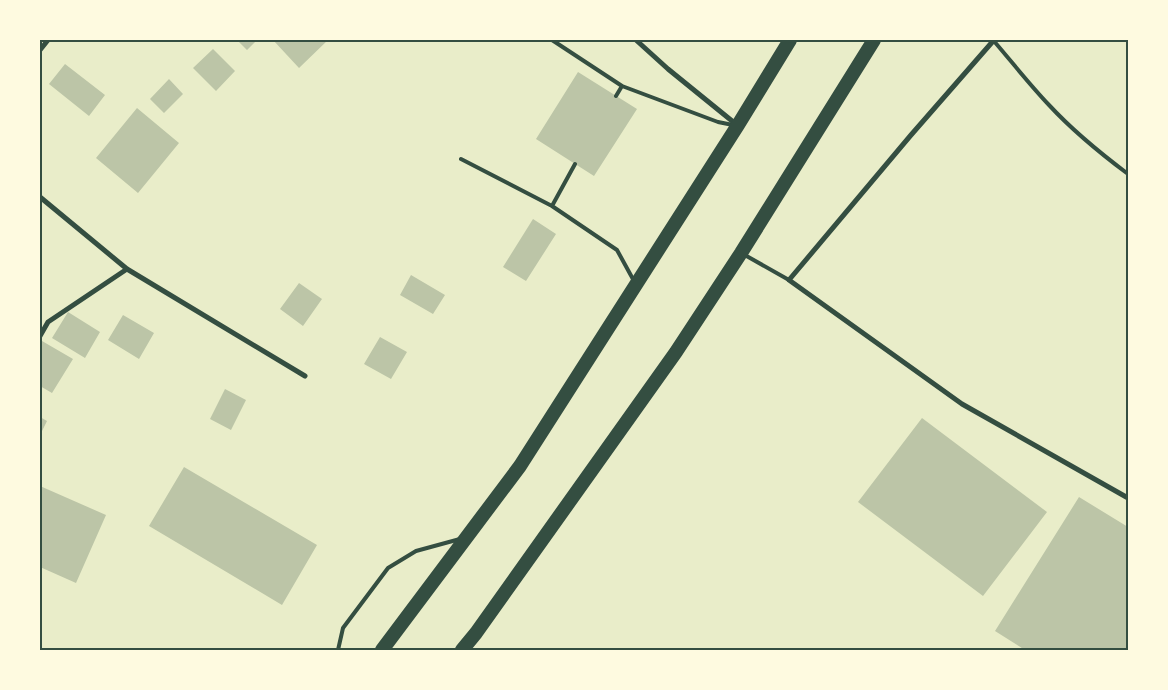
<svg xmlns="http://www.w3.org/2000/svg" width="1168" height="690" viewBox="0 0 1168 690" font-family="Mulish,sans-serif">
  <rect width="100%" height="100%" fill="#e9edc9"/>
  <path fill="#bcc5a7" d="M237,40H257L247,50Z
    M273,40H328L299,68Z
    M213,49L235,71L216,91L193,68Z
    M65,64L105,95L89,116L49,84Z
    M578,72L637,109L594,176L536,139Z
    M169,79L183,94L164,113L150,99Z
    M137,108L179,143L138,193L96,158Z
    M533,219L556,234L526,281L503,267Z
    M411,275L445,295L433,314L400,295Z
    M299,283L322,299L303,326L280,309Z
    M68,312L100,332L85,358L52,338Z
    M123,315L154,333L139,359L108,340Z
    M380,337L407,352L391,379L364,364Z
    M42,341L73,359L52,393L40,386V345Z
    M225,389L246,400L231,430L210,419Z
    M40,417L47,421L40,435Z
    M922,418L1047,512L983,596L858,502Z
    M184,467L317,545L282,605L149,526Z
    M40,486L106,515L76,583L40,567Z
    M1079,497L1128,527V650H1025L995,631Z"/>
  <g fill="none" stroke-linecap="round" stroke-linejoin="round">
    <path stroke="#344e41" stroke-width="4" d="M552,40L622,86
      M993,40C1012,62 1029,84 1049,105C1073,131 1100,153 1128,174
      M616,96L622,86L718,122L733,125
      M461,159L552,206
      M575,164L552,206L617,250L634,281
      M743,254L789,280
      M338,650L343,628L388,568L416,551L460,539"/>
    <path stroke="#344e41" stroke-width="5" d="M636,40L668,69L737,125
      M994,40L911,135L789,280L962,404L1128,498
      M40,50L48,40
      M40,197L127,269L305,376
      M40,336L48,322L127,269"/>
    <path stroke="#344e41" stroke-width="14" d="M382,650L520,466L738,125L790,40
      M462,650L476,633L676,352L741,253L874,40"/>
  </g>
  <rect width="1168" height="690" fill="none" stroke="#fefae0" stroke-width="82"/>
  <rect x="41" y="41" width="1086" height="608" fill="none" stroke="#344e41" stroke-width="2"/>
</svg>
